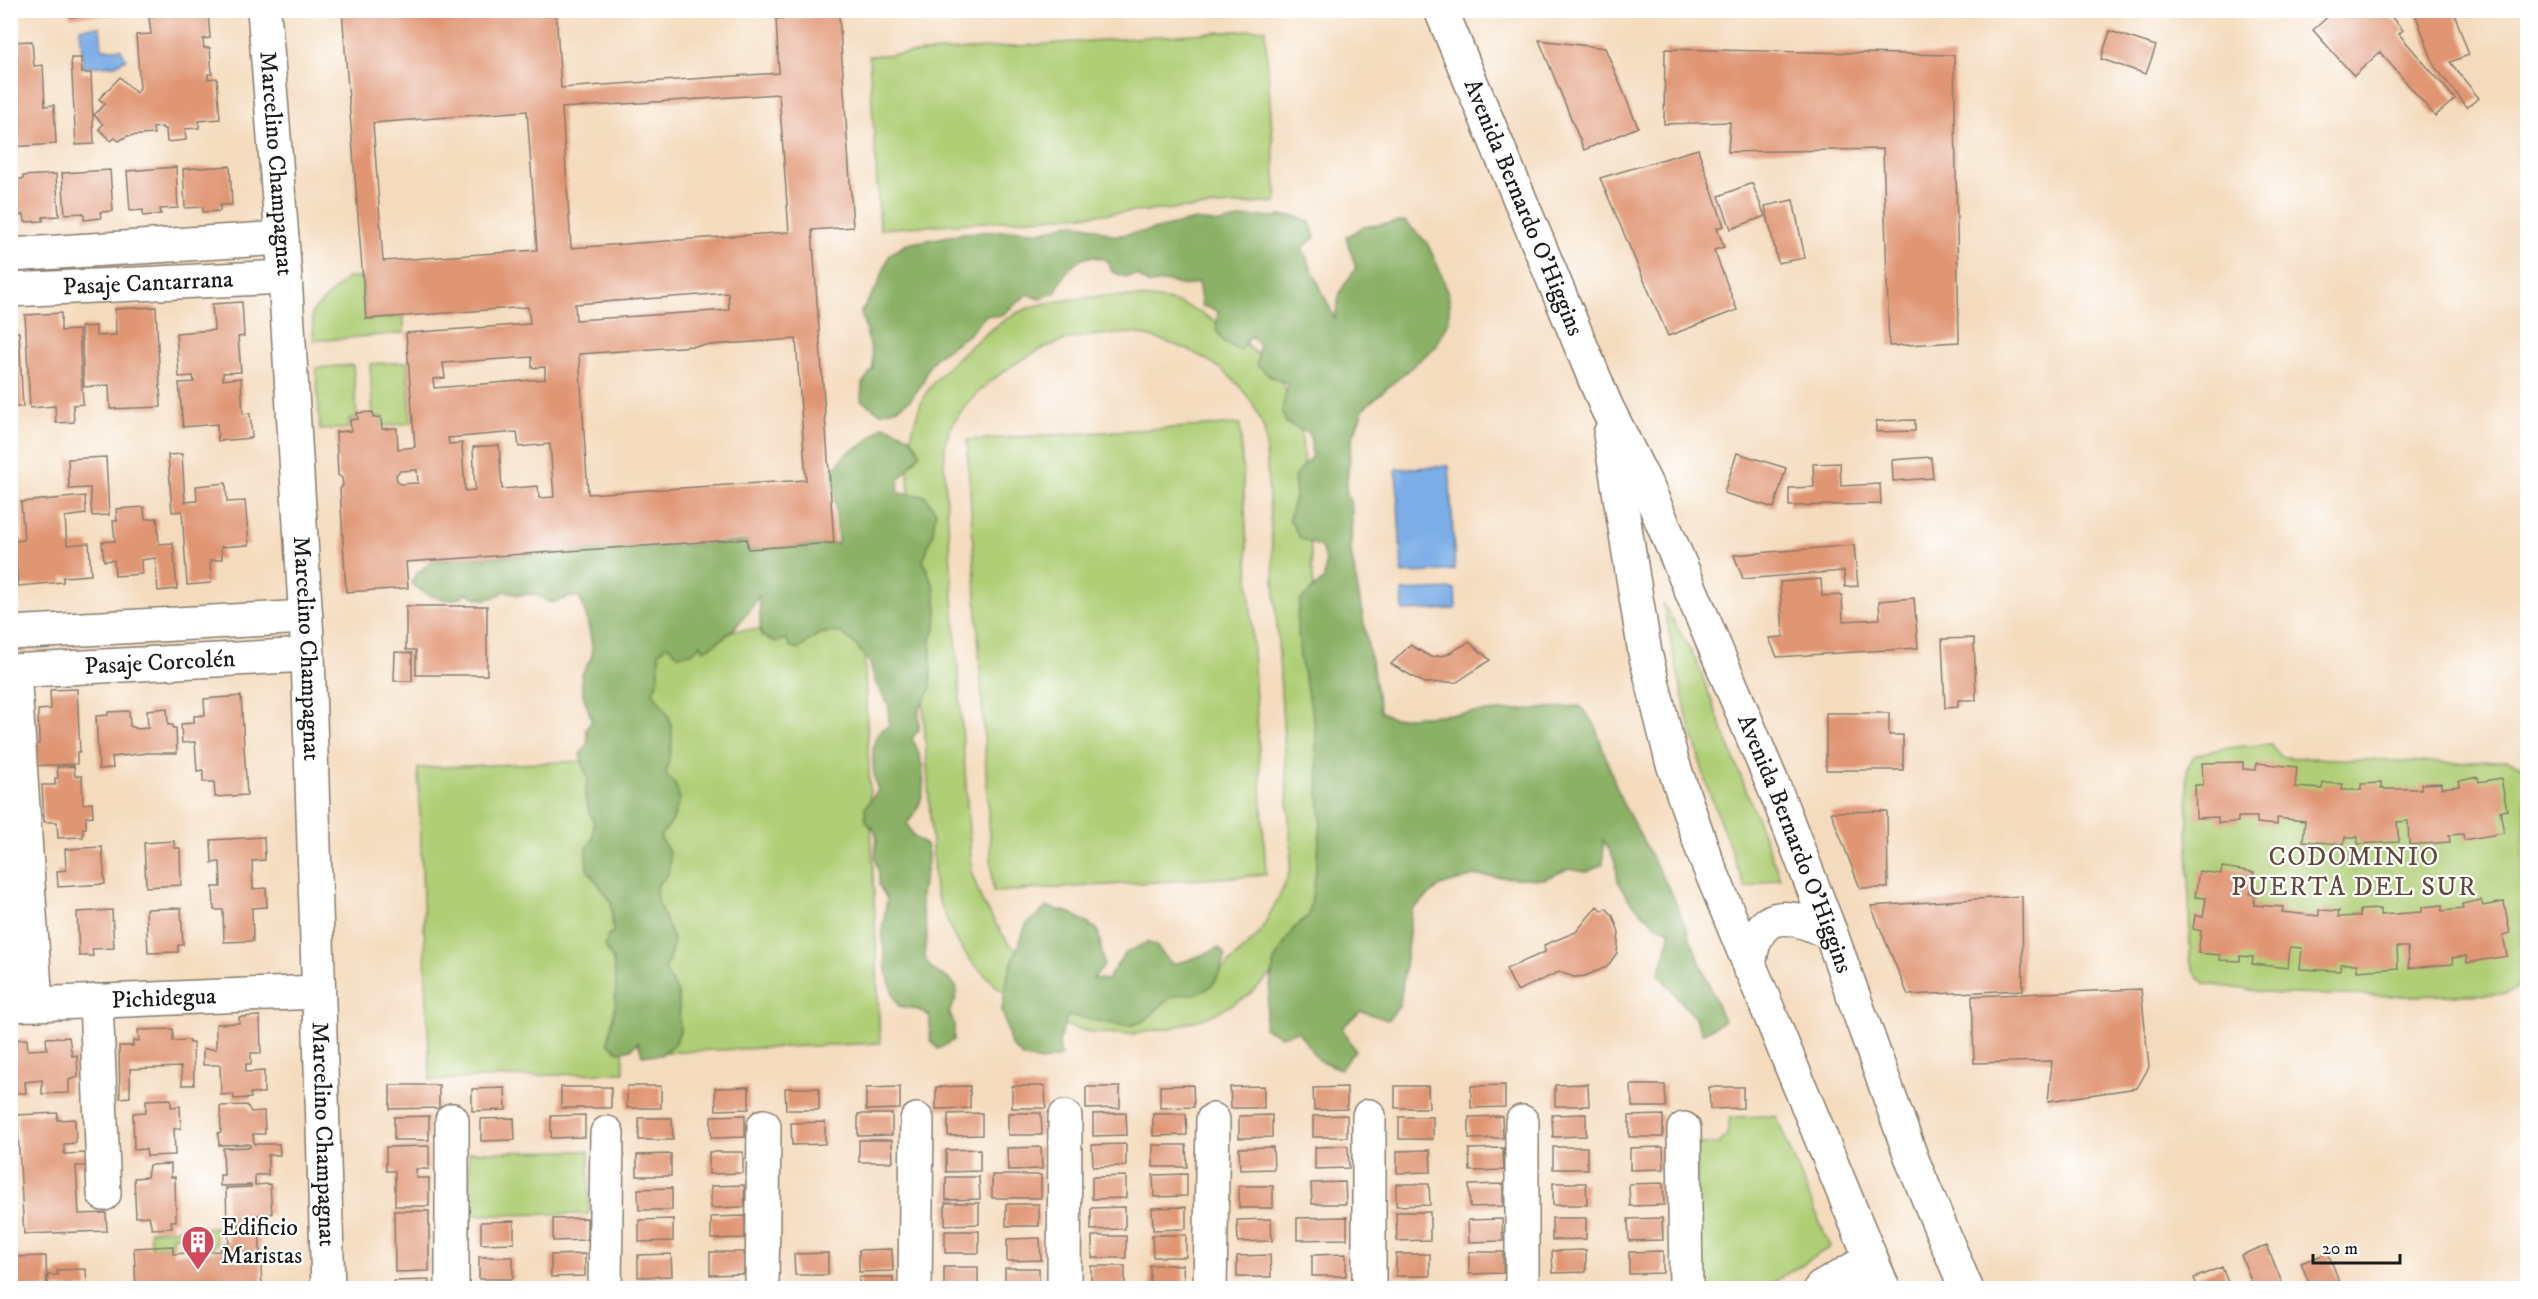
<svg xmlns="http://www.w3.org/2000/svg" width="2538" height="1299" viewBox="0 0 2538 1299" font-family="'IM FELL DW Pica',serif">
  <rect width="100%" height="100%" fill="#fff"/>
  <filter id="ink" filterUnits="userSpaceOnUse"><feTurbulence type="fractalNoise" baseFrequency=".0167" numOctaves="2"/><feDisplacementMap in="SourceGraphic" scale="12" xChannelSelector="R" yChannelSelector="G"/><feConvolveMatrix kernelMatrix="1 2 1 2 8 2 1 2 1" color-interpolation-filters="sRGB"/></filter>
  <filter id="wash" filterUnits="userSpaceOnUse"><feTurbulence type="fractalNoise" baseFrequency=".008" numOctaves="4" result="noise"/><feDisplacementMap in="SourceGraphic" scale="24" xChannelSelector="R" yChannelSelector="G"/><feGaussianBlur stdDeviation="1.35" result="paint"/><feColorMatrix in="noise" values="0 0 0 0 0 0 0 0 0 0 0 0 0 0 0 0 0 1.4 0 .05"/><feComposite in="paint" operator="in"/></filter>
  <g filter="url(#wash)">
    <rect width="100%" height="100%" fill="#f4dbbd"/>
    <path fill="#afce75" stroke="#667548" stroke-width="1.5" fill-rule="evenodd" d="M1265,29L1277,202L880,229L869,56Z
      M362,277L365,320L404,317V333L314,341L312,312L347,278Z
      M1101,296C1125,297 1151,296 1175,302C1208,311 1262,353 1281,382C1290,395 1295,414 1301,429L1334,840L1317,914L1273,973L1247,997L1208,1017L1171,1028L1132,1034L1092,1033L1058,1023L1023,1006L996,986L971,961L954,937L935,891L907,457C911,437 915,417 923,399C936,371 992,326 1019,312C1041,301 1076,299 1101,296ZM1134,333C1192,346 1247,371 1265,433L1291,851L1290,870L1283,889L1259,934L1219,973L1189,986L1054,978L1009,944L983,904L972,874L944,464C945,457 944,448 946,441C959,395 1026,350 1070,339C1091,334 1113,334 1134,333Z
      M407,362L411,423L382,426L381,416L373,417L370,364Z
      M353,365L357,418L349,419V428L320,430L316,368Z
      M1240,424L1266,875L993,892L967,440Z
      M1663,603L1696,660L1780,878L1745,888L1707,786L1687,716Z
      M863,625L880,1043L647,1053L629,635Z
      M2271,745L2280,757L2455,763L2508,760L2523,767L2526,781L2519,983L2515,990L2505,994L2401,996L2279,994L2206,984L2197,976L2190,960L2187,768L2194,756C2218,748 2246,745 2271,745Z
      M612,760L624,1072L430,1080L418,768Z
      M1776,1116L1830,1247L1764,1288H1696L1697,1144H1719L1727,1135L1730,1117Z
      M589,1151V1214L470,1215L469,1152Z
      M215,1227L216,1244L213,1247L194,1248L193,1235L172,1236L173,1246L151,1247L150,1231Z"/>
    <path fill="#8bb166" stroke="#546641" stroke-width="1.5" d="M1295,216L1310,222L1315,237L1302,248L1335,319L1340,292L1356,268L1346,237L1364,227L1405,221L1427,243L1441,273L1449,297V321L1435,347L1364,408L1352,439L1346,488L1352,510L1351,552L1380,711L1392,718L1580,706L1594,723L1621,800L1673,896L1724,1021L1702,1034L1695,1018L1659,975L1671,931L1657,926L1630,901L1618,881L1615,861L1603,839V864L1587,872L1568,869L1544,879L1474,876L1440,886L1412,910L1400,1005L1388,1020L1361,1011L1342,1028L1355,1050L1340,1069L1318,1060L1298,1031L1281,1036L1264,1028L1274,961L1294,928L1309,915L1314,886L1321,824L1315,725L1300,658L1297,620L1300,601L1324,579L1326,563L1321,547L1300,538L1289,519L1296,493L1294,477L1312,456L1310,434L1286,423L1282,411L1288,384L1270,376L1257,365L1259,345L1251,336L1240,351L1224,342L1216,330L1218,311L1202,306L1198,282C1186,288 1181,285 1169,282C1164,281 1154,284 1149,284L1137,275L1126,277L1112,272L1108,261C1082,248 1065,268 1056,292L1039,299L1028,294L1001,316L986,315L968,335L937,356L927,369L923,383L911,399L900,407L880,413L861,400L862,384L873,368L872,354L861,312L877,287L890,254L907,244L965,233L1021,230L1041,232L1070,223L1089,226L1115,236L1148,231L1195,220L1219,223L1249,217Z
      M883,426C901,431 914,435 920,454L899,479L898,493L925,496L936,512L932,536L923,560L934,587L937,609L936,627L931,639V689L919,708V730L912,738C927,765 929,801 907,823L913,836L926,845C932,865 923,875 921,895C919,908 927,922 927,936C927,942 924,949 925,955C928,983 975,971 949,1012L954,1024V1040L938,1049L930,1040V1016L916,1009L899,1006L894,997L886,970L882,931L887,899L879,885V874L875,857L877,838L875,831L866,821L865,808L878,790C873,778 870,748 877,735C879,732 885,728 889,725V706L876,684L870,663L853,642L841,633L829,632L817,635L799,649L791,647L786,639L776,642L761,636L759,596C747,617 726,640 704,650L701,644L692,653L678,655L667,645L659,652V677L653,693C679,724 673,737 666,774L676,786L680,799L672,822L660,836L669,852L670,863L668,875L658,884L656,896L674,943L665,971L678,993L680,1031L675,1043L661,1055H642L638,1042L631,1049L619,1052L608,1043L615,1007L616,983L613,961L605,946L608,935L613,932L611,901L587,869L586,851L593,838L594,823L587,805L585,793L588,779L580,754C588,746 589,740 586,729L592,720C588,707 581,694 581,680C581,671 590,664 592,655C593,643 585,606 579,597H570L551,603L534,594L518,595L505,591C492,601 481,601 467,593C451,608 425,595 411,583L417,573L433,561L747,541V550L838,543L833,470L847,453L863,445Z
      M1047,907L1071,913L1098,930L1104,966L1093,978L1107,980L1124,954L1147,942L1156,946L1172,964L1189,960L1219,948L1226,956C1222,964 1219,979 1212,985C1194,1000 1188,990 1173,997C1157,1004 1152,1022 1131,1025C1111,1028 1081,1013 1067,1017L1059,1041L1061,1057L1042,1061L1024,1058L1011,1045L1002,1009L1008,974L1026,925Z"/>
    <path fill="#7bade7" stroke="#4c6482" stroke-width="1.5" d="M100,27L102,49H121L126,59L115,65L83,67L80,28Z
      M1449,466L1455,570L1402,574L1396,469Z
      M1455,589L1456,609L1403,611L1402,591Z"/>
    <g id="blocks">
      <path fill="#e09573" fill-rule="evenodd" d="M69,10H123L124,14L70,17Z
        M154,10L208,11L210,38L203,39L204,48H210L212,74H208V79L217,78L220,119L199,121V128L185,129L186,140L167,142L166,129H163L162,127L153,128L154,134L127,136L119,141L115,138L111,141L99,129L103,124L94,115L105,104L99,99L120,77L136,93L140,88L136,35L151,34L149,18L154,17Z
        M342,10H556L561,88L779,73L776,19L839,14L853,227L812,230L834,543L748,549L747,539L406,562L408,588L346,592L340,489L343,485L342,478L338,475L336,432L351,431L350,420L358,419L357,413L373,412V418L381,417L382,429L397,428L398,449L415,447L406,333L530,324L528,307L366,319ZM779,94L789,232L571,248L562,108ZM527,111L537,250L383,261L373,123ZM728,293L729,310L576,320L575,304ZM796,339L806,480L588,494L579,354ZM532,357V368L545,367V379L434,388L433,379L445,378L443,363ZM517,432L519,447L550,444L554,497L539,498L538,486L502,489L499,445L473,447L475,490L465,491L462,443L449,444L448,438ZM417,470L418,483L400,484L397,481L396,475L400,471Z
        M2326,10H2385L2403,30L2399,34L2455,99L2435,116L2380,52L2354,76L2313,30L2330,15Z
        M2430,10H2453L2469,55L2450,62L2479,98L2467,107L2435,67L2416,16Z
        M2110,31L2156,46L2146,74L2101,59Z
        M1539,40L1605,48L1638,127L1584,150Z
        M32,41L34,66L43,65L45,106L54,105L56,144L10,147V42Z
        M1665,49L1954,55L1959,342L1889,346L1883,149L1728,152L1730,122L1664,124Z
        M71,58H81L82,73H91L94,144L76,145Z
        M1698,149L1724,226L1717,228L1724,247L1714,250L1737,310L1668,336L1600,178Z
        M230,166L232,205H220V211L203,212V207L185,208L183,169Z
        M176,167L178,208L160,209L161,214L143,216V210L130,211L127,171Z
        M110,170L113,211L100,212L101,218L84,220V213L65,214L62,173Z
        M56,174L59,216L43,217V221L25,222L24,215L13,216L11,180L23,179V176Z
        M1752,183L1765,216L1731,229L1719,196Z
        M1793,200L1805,258L1778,263L1765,206Z
        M242,302L244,336L238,337L241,372L223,373V380L241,378L243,414L250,413L252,438L218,441L217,424L183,427L179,383L194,382L193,376L179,377L176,333L214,330L212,304Z
        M156,307L161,407L110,409L109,385L84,387L81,327L96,326V336L116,335L115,309Z
        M61,313V331L79,330L83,404L73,405L74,422L56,423L55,406L30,408L25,315Z
        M19,332L23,407H10V333Z
        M1915,420V431L1876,432V421Z
        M1737,453L1786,468L1774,508L1724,493Z
        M182,454L185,502L197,501L196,486L226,483L227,502L245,501L249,545L221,547L222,559L210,561L211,583L187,585L182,511L172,512L168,455Z
        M106,457L109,515L92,516L90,488L69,489L68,459Z
        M1931,457L1933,478L1893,481L1892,460Z
        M1840,463L1841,486L1880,484L1881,504L1789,506V488L1814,487L1813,464Z
        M85,496L86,514L65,517L67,545L89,543L91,575L63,577V582L18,586L14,544L15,569H10V526L13,541L24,540L21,502Z
        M144,507L145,519L157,518L159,544L173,543L177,589L158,591L155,558L141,560L142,574L115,576L114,560L104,561L102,542L115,541L113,521H117L116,509Z
        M1854,545L1858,586L1845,587L1844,571L1743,579L1734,555Z
        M1821,579L1822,596L1842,595L1843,621L1880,619L1879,601L1914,598L1918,648L1777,657L1769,638L1783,637L1780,582Z
        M406,606H487V675H416V650H406Z
        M1974,638L1976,700H1958V707L1945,708L1942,639Z
        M1469,642L1490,660L1457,682L1424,683L1391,664L1410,645L1431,657L1446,655Z
        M395,652L412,653V681H394Z
        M77,689L80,752H77V764L28,766L27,745L39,744L38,710L51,709L50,690Z
        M241,696L247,795L215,797L214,782H203V770L197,771L195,742L182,743L181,724L194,723V716L205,715L204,699Z
        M167,708L168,725H173V728H176L177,753H148L112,757L113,768L99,769L96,716L108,715V712L129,711L130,726L138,729L148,728L147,710Z
        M1826,713H1889V735H1903V770H1826Z
        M2243,762V769L2256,770L2257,763L2297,767L2295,787L2322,789L2323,783L2343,784L2342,790H2361V784L2381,783V789H2421V784L2441,783V788L2460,786L2459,781L2478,777L2479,782L2501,778L2507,810L2500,811L2504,833L2464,840L2463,834L2449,835L2450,842L2409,845L2408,821L2397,822L2399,842L2358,844V837H2345L2344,844L2303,841L2305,821L2277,818V825L2257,823V817H2238V822L2218,823V817L2196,818L2195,785H2203L2202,763Z
        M74,766L75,776H82L83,804L92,803L93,816L86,817V828H83V837L58,838L57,822H44L42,785H55V778H58L57,767Z
        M1887,811L1888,888H1860L1831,812Z
        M264,837L265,860L252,861L253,889L266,888L267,907L252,908L253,941L224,942L223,910H214L213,887H221L220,862L212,863L211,840Z
        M174,841V848H180L181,885L146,887L144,843Z
        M102,847L105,884L58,887L57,871L66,870L65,849Z
        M2222,867L2254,872L2250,894L2255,895L2254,905L2283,907L2282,912L2319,916V910L2339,911L2338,917L2360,916V910L2380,909V915L2422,912V907L2442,905V911L2463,909L2462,904L2481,900L2483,906L2504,902L2510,933L2503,935L2507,956L2467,963L2466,956L2452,958L2453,964L2409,968L2408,947H2397L2398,968L2357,971V964H2341L2340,971L2300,969L2302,948L2290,947L2288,968L2252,964L2253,957L2240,956V961L2220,960V955L2198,953L2201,931L2193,929L2195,915L2203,917L2206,898L2195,897L2199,871L2221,874Z
        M2022,896L2023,990L1908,995L1871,906Z
        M1597,906L1602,911L1606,908L1613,916L1619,932L1617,953L1607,967L1585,976L1574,977L1559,972L1517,991L1506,969L1545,952L1544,945L1576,932Z
        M181,908L183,945H178V952L148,953L146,909Z
        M112,910L114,948L92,949L93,956H79L77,912Z
        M2141,989L2149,1067L2137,1088L2048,1101L2052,1061L1974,1063L1972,996Z
        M260,1016L261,1053H251V1064H246V1072L264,1071V1093H250L251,1098L234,1099L233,1094L221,1095L220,1065H203V1049H216V1024L239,1023V1017Z
        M173,1029V1041L189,1040L190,1043H193L194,1085H182L181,1067L130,1069V1097L120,1098L119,1046H133V1041H139L138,1030Z
        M69,1037L72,1056L77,1055L78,1077L69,1080V1093L42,1094V1080L25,1082L26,1093H10V1040L27,1039L28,1050L47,1049L46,1038Z
        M1588,1084L1589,1106H1555V1085Z
        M390,1085H439V1108L390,1109Z
        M1193,1085L1194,1107L1160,1108V1086Z
        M1505,1085V1107L1471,1108V1086Z
        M1631,1085H1665L1666,1107H1632Z
        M627,1086H661V1108H627Z
        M970,1086V1108L936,1109V1087Z
        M1012,1086H1045L1046,1108H1012Z
        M1264,1086V1108H1231L1230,1087Z
        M1395,1086H1428L1429,1108H1395Z
        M561,1087H611V1108H561Z
        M749,1087V1109L716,1110L715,1088Z
        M900,1087V1109L866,1110V1088Z
        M1086,1087H1120V1108L1086,1109Z
        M1347,1087V1109L1314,1110L1313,1088Z
        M1709,1087H1743V1108L1710,1109Z
        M505,1088L506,1110L472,1111V1089Z
        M785,1088H819V1110H786Z
        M171,1099V1107L180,1106L181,1128L174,1129L175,1155L147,1156L146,1149L134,1150L133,1113L146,1112V1100Z
        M247,1105L251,1112L264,1111L265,1134H253L254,1144H279L280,1155H268V1175H255V1185L270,1184L272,1214L258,1215L259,1224L227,1225L226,1188L251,1187V1185L220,1186V1175H224L223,1148L250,1147V1144L219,1145L218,1133L221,1132L220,1106Z
        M58,1113L57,1120L75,1119L76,1143L64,1144V1154L87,1153L88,1166H76L79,1214L106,1213L107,1231L24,1234L17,1115Z
        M982,1113V1135L948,1136V1114Z
        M1008,1113H1041L1042,1135H1008Z
        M1126,1113L1127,1135L1093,1136V1114Z
        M858,1114H892V1135L858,1136Z
        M1153,1114H1186L1187,1135L1153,1136Z
        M1586,1114V1136L1553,1137L1552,1115Z
        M585,1115V1137L551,1138V1116Z
        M745,1115V1137L711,1138V1116Z
        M1272,1115V1137L1239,1138V1116Z
        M1347,1115V1137H1313V1116Z
        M1663,1115V1137H1629V1116Z
        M429,1116V1140H394V1117Z
        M1502,1116L1503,1138L1469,1139V1117Z
        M1399,1117H1433V1139H1399Z
        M514,1118L515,1140L481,1141V1119Z
        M639,1118H672L673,1140H639Z
        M825,1122V1144L792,1145L791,1123Z
        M859,1140H892L893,1162H859Z
        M1126,1144V1166L1093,1167L1092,1145Z
        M1153,1145H1186L1187,1167H1153Z
        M429,1146V1169H416V1178H429V1206H395V1171H386V1147Z
        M1348,1146L1349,1168L1315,1169V1147Z
        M1041,1147L1042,1169L1008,1170L1007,1148Z
        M1273,1147L1274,1169L1240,1170L1239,1148Z
        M1553,1147H1587V1169H1553Z
        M1663,1147L1664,1169L1630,1170V1148Z
        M1503,1148L1504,1170L1470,1171L1469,1149Z
        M980,1149V1171L946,1172V1150Z
        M1430,1150L1431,1172L1397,1173V1151Z
        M709,1152H743V1173L709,1174Z
        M671,1154V1176H637V1155Z
        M171,1164V1177H175L176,1221H171L172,1228L152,1229L149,1216L136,1217L134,1178L147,1177L149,1165Z
        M1187,1174V1196L1154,1197L1153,1175Z
        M992,1175H1041V1198H992Z
        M1126,1176V1198L1092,1199V1177Z
        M946,1177H979L980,1199L946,1200Z
        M1345,1182L1346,1204H1312L1311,1183Z
        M1553,1183H1586L1587,1205H1553Z
        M1663,1183L1664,1205L1630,1206L1629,1184Z
        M1396,1184H1429L1430,1205L1396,1206Z
        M1503,1184V1206L1470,1207L1469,1185Z
        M744,1185L745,1207L711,1208V1186Z
        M1239,1186H1273V1208H1239Z
        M672,1188V1210H639L638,1189Z
        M945,1203H979V1224L945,1225Z
        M1006,1204H1039V1226H1006Z
        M1125,1207V1229L1091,1230V1208Z
        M1186,1207V1229L1153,1230L1152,1208Z
        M394,1211H429V1271L395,1272Z
        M1396,1212H1430V1240L1397,1241Z
        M745,1216V1238L711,1239V1217Z
        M1347,1217V1239L1297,1240V1218Z
        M587,1218V1240L553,1241V1219Z
        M1552,1218H1586V1239L1552,1240Z
        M1662,1218L1663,1240L1629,1241L1628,1219Z
        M673,1219V1241L639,1242V1220Z
        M1271,1219L1272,1241L1238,1242L1237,1220Z
        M1502,1219L1503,1241L1469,1242L1468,1220Z
        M514,1221V1243L481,1244V1222Z
        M259,1225L262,1288H136L134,1248L173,1246V1254L221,1251V1244L229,1243L228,1227Z
        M945,1231H979V1253H945Z
        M1152,1235H1186V1257H1153Z
        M1092,1236H1126V1258H1092Z
        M1040,1238L1041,1260L1007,1261V1239Z
        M2267,1245L2284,1288H2254L2241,1255Z
        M892,1249L893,1271L859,1272V1250Z
        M1586,1250V1272L1553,1273L1552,1251Z
        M1663,1251V1273L1629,1274V1252Z
        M710,1252H744V1274L710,1275Z
        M1469,1252H1503V1273L1469,1274Z
        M828,1253V1275H795L794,1254Z
        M2328,1253L2342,1288H2311L2301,1263Z
        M585,1254V1276L551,1277V1255Z
        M671,1254L672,1276L638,1277V1255Z
        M1346,1254V1276H1312V1255Z
        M1396,1254H1430V1276H1396Z
        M1270,1255L1271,1277H1237V1256Z
        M46,1256L47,1288H11L10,1257Z
        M479,1257H513V1279H479Z
        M1150,1265H1183L1184,1287H1150Z
        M1091,1266H1125V1288H1091Z
        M944,1267H978V1288H944Z
        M2222,1267L2230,1288H2198L2194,1278Z
        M1005,1268H1039V1288H1005Z
        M86,1269L87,1288H48V1275H58L57,1270Z
        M859,1277H893V1288H859Z
        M429,1280V1288H394V1281Z
        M706,1283H740V1288H706Z
        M1587,1285V1288H1553V1286Z
        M1663,1286V1288H1630V1287Z"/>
    </g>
  </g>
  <g filter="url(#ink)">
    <use href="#blocks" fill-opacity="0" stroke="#887c6c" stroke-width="1.5"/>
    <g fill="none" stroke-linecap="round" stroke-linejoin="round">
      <g stroke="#887c6c" stroke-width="36">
        <g id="minor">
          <path id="s1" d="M264,10L285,277L308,655L328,1288"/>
          <path d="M10,255L282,238"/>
          <path id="s2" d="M10,290L285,277"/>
          <path d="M10,633L306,617"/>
          <path id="s3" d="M10,671L308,655"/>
          <path d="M14,671L36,1004"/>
          <path d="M96,1001L104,1194"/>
          <path id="s4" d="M10,1005L317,992"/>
          <path d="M1369,1116V1288"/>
          <path d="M1522,1122V1288"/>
          <path d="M1684,1129L1686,1288"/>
          <path d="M452,1288V1120"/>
          <path d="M605,1288L607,1133"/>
          <path d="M762,1288L764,1126"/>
          <path d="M915,1288L917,1120"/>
          <path d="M1064,1288L1065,1117"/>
          <path d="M1210,1288L1213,1120"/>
          <path d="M1821,1288L1871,1259"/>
        </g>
      </g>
      <g stroke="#887c6c" stroke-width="36">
        <g id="major">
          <path id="s5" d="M1441,10L1606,406L1649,491L1776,792L1831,934L1913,1162L1966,1288"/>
          <path d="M1610,434L1645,653L1672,761L1705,857L1883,1288"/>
          <path d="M1749,967C1756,907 1787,911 1831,934"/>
        </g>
      </g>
      <use href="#minor" stroke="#fff" stroke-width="33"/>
      <use href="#major" stroke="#fff" stroke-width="33"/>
    </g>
  </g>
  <defs>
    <g id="building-pin" transform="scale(1.725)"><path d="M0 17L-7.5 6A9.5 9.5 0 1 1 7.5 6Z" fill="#d1495b" stroke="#fff"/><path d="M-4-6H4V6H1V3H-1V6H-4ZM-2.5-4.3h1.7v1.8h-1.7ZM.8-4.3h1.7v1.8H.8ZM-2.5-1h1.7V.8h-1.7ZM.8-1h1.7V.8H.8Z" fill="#fff"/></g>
  </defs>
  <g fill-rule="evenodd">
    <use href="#building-pin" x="198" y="1242"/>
  </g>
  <g text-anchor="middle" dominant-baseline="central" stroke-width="4.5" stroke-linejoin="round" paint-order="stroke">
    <g font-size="24" fill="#1c1c1c" stroke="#fff">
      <text stroke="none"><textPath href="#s1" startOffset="154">Marcelino Champagnat</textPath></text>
      <text stroke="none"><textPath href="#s5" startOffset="214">Avenida Bernardo O'Higgins</textPath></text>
      <text stroke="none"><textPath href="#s2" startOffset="138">Pasaje Cantarrana</textPath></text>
      <text stroke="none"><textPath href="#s1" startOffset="640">Marcelino Champagnat</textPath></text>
      <text stroke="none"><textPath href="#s3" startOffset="150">Pasaje Corcolén</textPath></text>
      <text stroke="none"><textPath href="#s5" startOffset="906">Avenida Bernardo O'Higgins</textPath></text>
      <text stroke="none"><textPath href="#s4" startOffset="154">Pichidegua</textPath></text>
      <text stroke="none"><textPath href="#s1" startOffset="1126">Marcelino Champagnat</textPath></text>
    </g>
    <g font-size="24" fill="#1c1c1c" stroke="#fff" text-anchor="start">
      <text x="221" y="1228">Edificio<tspan x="221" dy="28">Maristas</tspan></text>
    </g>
    <g font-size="26" letter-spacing="1.5" fill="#61463a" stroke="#fff">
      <text x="2354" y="857">CODOMINIO<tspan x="2354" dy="30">PUERTA DEL SUR</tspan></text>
    </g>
  </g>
  <rect width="2538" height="1299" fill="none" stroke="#fff" stroke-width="36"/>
  <path d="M2313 1254v9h87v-9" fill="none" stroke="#1c1c1c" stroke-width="3"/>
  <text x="2322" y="1254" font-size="18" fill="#1c1c1c" stroke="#ffffff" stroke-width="4.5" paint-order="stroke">20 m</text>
</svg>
